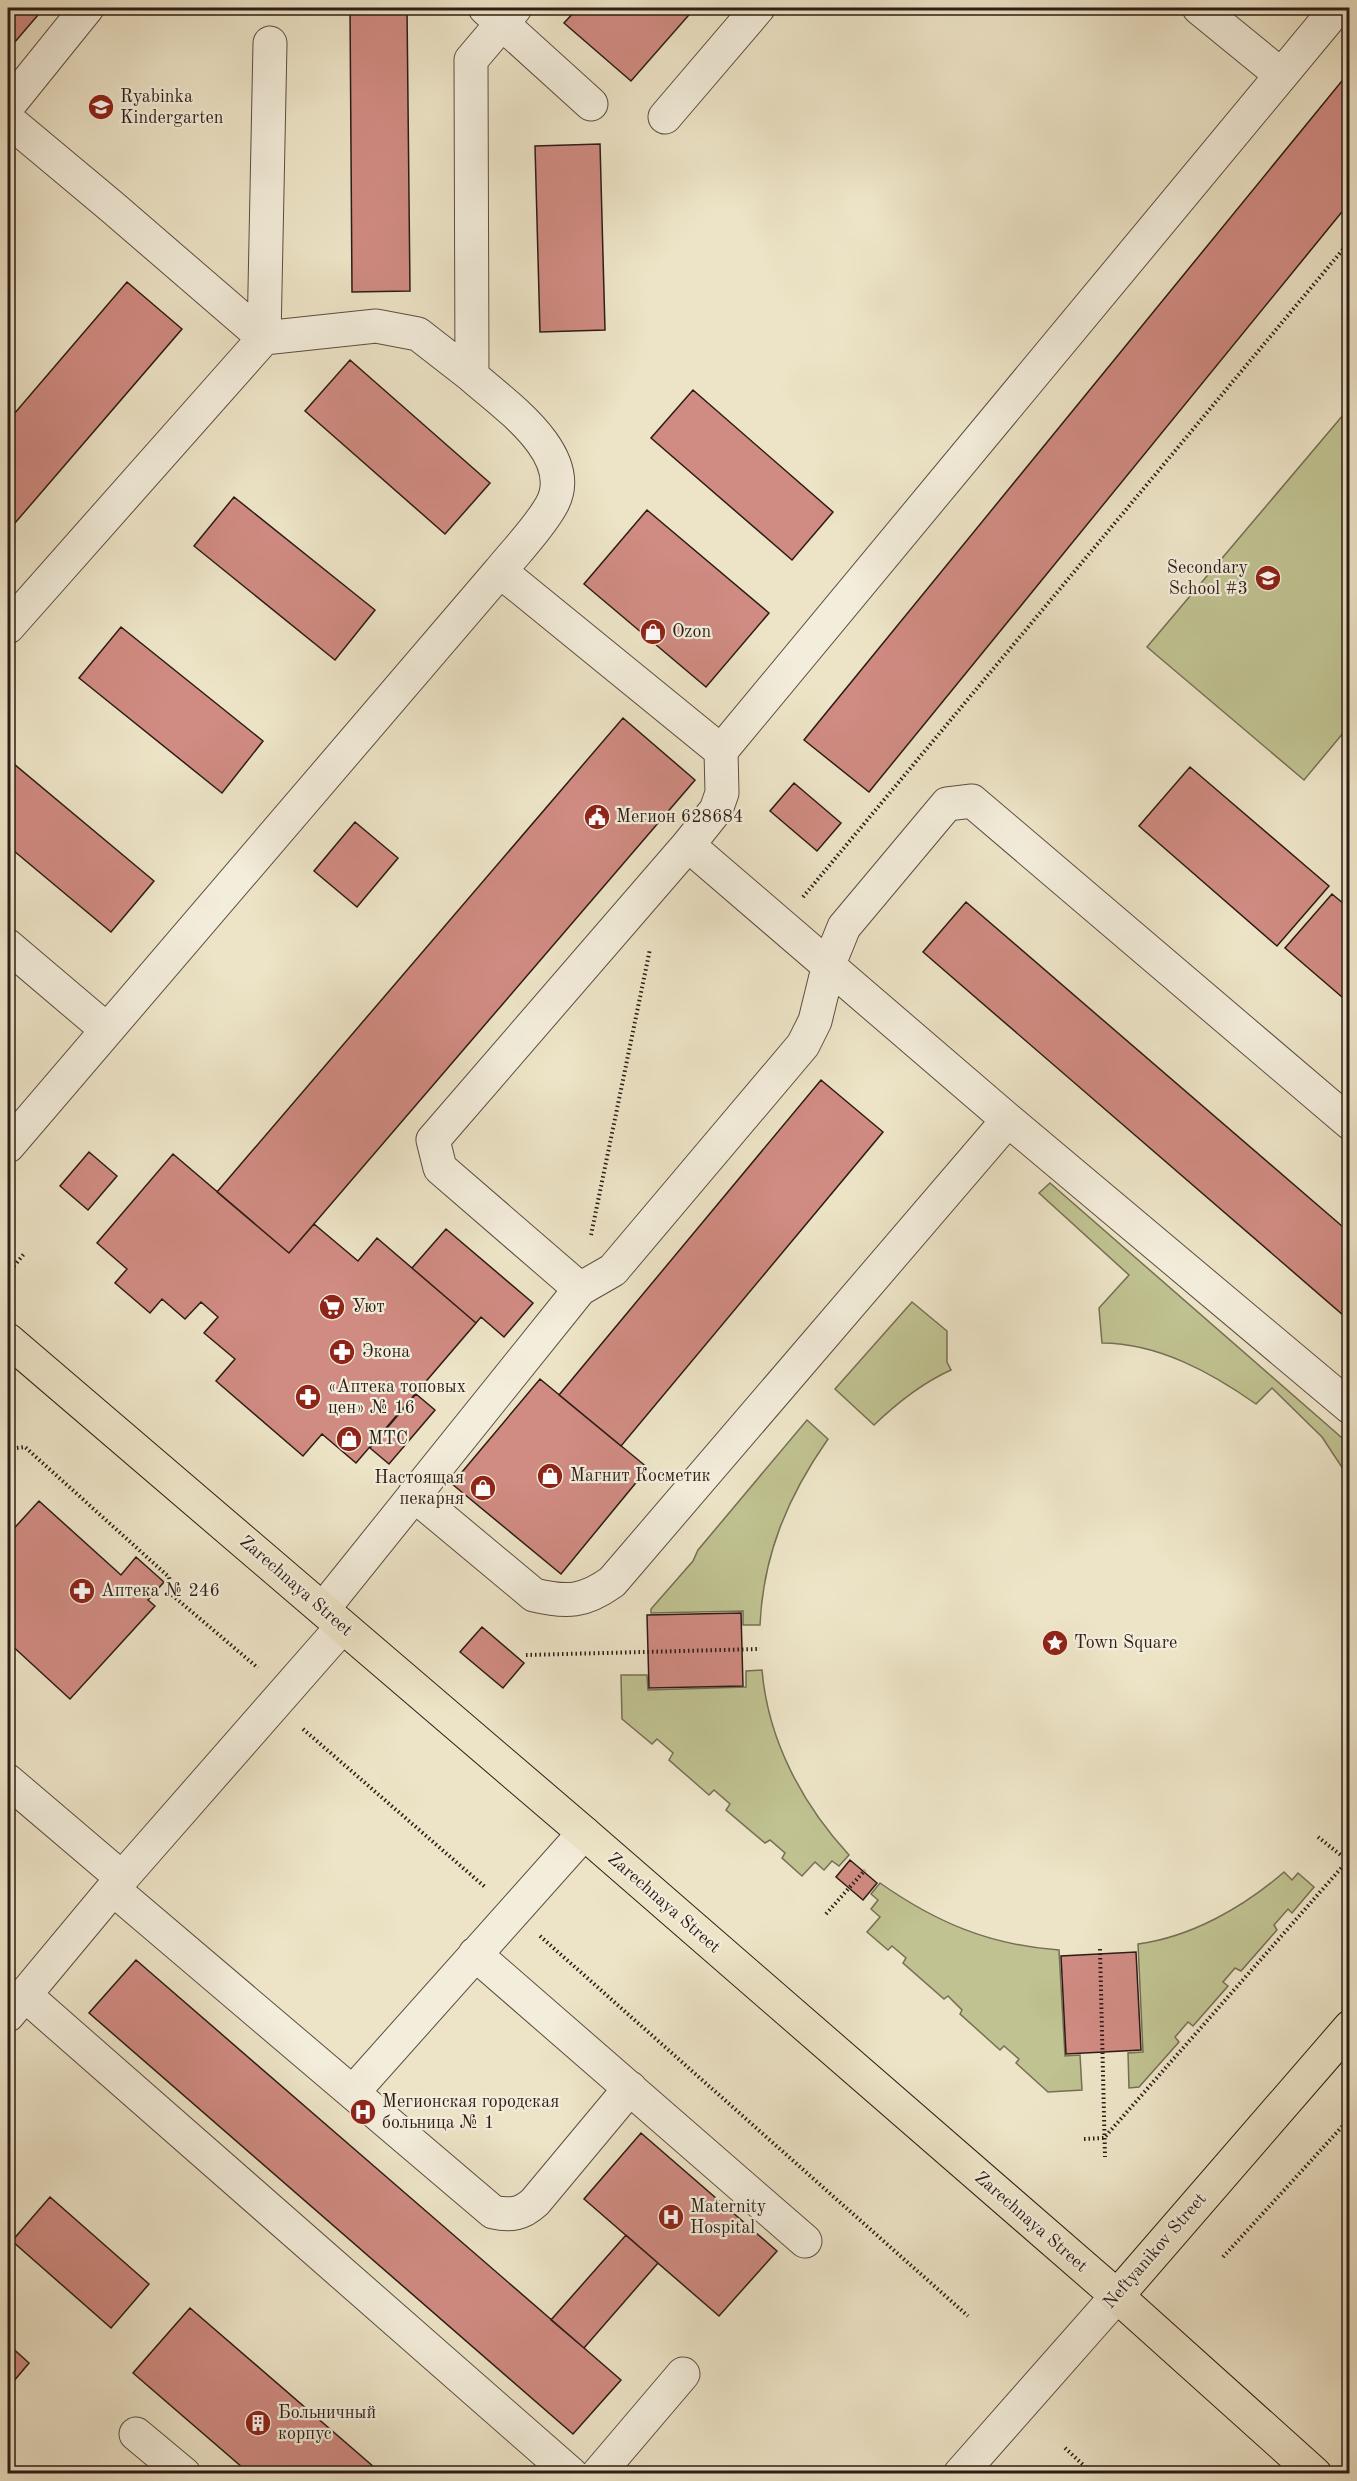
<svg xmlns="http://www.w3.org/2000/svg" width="1357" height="2481" viewBox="0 0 1357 2481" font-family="'Old Standard TT',serif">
  <rect width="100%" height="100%" fill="#ede4c7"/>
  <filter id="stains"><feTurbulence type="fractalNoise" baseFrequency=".00333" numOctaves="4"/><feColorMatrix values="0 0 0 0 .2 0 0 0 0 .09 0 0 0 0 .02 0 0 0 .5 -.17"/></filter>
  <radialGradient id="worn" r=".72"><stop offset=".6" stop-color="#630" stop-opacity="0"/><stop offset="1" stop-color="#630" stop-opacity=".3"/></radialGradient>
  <path fill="#c0c291" stroke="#766f54" stroke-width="1.5" d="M1349,408V726L1304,780L1147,647Z
    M1050,1183L1349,1444V1478L1322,1437L1272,1388L1256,1404C1212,1373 1158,1343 1102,1343L1099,1308L1129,1275L1039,1193Z
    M912,1302L947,1331V1362L951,1370C922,1383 897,1403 874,1425L835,1389Z
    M807,1420L828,1439C788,1496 763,1555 760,1625H743V1611L651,1613V1609L693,1561L698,1550Z
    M762,1670C768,1740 802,1804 849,1855L839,1866L832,1861L824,1870L815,1862L802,1876L782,1858L785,1853L770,1840L765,1843L726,1810L730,1804L714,1790L709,1795L669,1760L673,1753L657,1739L652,1744L622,1719L621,1675H647L648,1690L746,1687V1671Z
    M1284,1872L1292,1880L1298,1873L1314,1887L1292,1913L1288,1909L1274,1925L1277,1930L1241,1971L1235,1968L1223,1982L1228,1986L1193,2026L1188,2022L1175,2037L1179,2042L1139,2087L1129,2088L1128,2053L1143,2052L1138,1944C1191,1937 1244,1907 1284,1872Z
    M880,1883C937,1923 990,1945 1059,1950L1065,2056L1080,2055L1082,2090L1048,2092L1016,2063L1019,2059L1004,2046L1000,2050L960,2014L962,2010L948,1996L944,1999L903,1963L906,1958L892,1946L888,1950L867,1932L880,1917L871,1909L878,1900L871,1894Z"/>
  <path fill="#d08b82" stroke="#2c1c16" stroke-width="1.5" d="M8,8H44L8,50Z
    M350,8H407L410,291L352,292Z
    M578,8H695L631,81L564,23Z
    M1350,71V202L869,792L804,740Z
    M600,144L605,330L540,332L535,146Z
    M127,282L182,329L15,523L8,516V421Z
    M350,360L490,483L445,534L305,411Z
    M693,390L833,512L792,560L651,438Z
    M234,497L375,610L335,660L194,546Z
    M647,510L769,613L706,687L584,584Z
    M121,627L263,741L222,793L79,678Z
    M623,718L695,780L289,1253L217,1192Z
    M8,759L154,881L111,932L8,846Z
    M1190,767L1329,886L1277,946L1139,826Z
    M794,783L841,823L817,851L770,811Z
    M355,822L398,858L357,907L314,871Z
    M1332,894L1350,909V988L1342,997L1285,948Z
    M966,902L1350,1233V1321L923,952Z
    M821,1080L883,1132L621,1446L559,1395Z
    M89,1152L117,1176L88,1210L60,1186Z
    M173,1154L289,1253L314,1224L358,1261L377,1238L476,1323L356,1463L322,1434L303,1456L216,1381L235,1359L204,1333L218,1317L201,1302L185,1319L162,1299L150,1313L115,1283L127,1269L97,1243Z
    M446,1229L533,1303L504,1337L481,1317L476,1323L412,1268Z
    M540,1379L648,1468L561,1574L452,1484Z
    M416,1394L435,1410L389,1464L370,1448Z
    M39,1501L121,1575L136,1557L164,1582L148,1600L155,1606L70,1699L8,1642V1535Z
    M741,1613L743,1686L649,1688L647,1615Z
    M482,1627L524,1663L503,1688L460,1652Z
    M850,1860L877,1883L863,1900L836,1877Z
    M1136,1952L1141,2050L1066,2054L1061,1956Z
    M136,1960L621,2380L573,2434L89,2013Z
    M641,2133L777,2251L719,2316L584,2199Z
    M50,2197L149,2284L111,2328L12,2241Z
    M626,2235L658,2263L584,2348L551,2320Z
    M190,2308L382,2474H250L133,2373Z
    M8,2344L29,2363L8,2388Z"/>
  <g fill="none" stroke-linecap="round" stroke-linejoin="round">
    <g stroke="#5c4e42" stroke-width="35">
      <path id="minor" d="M485,8L591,104
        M1199,8L1281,75
        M8,106L87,8
        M665,117L758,8
        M8,120L111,206L264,338L376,326L418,334L472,376
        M500,571C517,550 538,529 551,506C580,456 505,405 472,376L471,60L515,8
        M8,627L264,338L270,43
        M721,751L1337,8
        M8,946L107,1030
        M1008,1120L1350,1407
        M8,1146L500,571L721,751L722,793L716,810L688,845
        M414,1495L534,1595C567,1603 584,1602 612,1582L1008,1120L688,845L433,1140L440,1168L580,1289
        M323,1609L580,1289L613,1270L803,1045L815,1021L829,964L844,927L947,804L972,801L1350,1123
        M8,1781L122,1878
        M113,1889L493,2212C511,2216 522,2214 535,2202L630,2088
        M475,1954L805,2241
        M25,1995L571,2474
        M8,2015L122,1878L342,1627
        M353,2092L584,1833
        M136,2434L184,2474
        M598,2474L683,2374
        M960,2474L1117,2296"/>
    </g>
    <g stroke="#2c1c16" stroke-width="35">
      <path id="major" d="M8,1340L584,1833L1117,2296L1315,2474
        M1117,2296L1350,2027"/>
    </g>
    <path stroke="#2c1c16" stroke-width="4" stroke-dasharray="1.5 3" stroke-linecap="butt" d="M803,897L1350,241
      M591,1235L650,949
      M8,1273L24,1254
      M8,1449L25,1447L169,1577L172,1595L258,1668
      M526,1655L760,1649
      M303,1729L485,1887
      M1318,1837L1347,1860
      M826,1914L865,1870
      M540,1936L968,2316
      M1100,1949L1105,2157
      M1084,2139L1104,2138L1350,1858
      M1223,2257L1350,2118
      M1065,2448L1093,2474"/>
    <use href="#minor" stroke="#f3eddb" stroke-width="33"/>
    <use href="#major" stroke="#ede4c7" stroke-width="33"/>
  </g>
  <defs>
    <g id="school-disc" transform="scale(1.35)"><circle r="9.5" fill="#8f2418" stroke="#f3eddb"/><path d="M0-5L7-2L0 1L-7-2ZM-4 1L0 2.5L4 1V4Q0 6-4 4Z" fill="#fff"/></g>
    <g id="shop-disc" transform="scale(1.35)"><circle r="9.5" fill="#8f2418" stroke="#f3eddb"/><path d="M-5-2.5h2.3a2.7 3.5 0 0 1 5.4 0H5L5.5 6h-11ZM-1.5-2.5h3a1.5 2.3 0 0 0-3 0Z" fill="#fff"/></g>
    <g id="civic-disc" transform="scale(1.35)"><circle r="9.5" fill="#8f2418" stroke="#f3eddb"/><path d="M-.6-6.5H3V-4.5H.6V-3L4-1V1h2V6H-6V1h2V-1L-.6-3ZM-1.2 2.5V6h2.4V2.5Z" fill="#fff"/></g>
    <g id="supermarket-disc" transform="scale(1.35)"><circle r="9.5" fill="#8f2418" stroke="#f3eddb"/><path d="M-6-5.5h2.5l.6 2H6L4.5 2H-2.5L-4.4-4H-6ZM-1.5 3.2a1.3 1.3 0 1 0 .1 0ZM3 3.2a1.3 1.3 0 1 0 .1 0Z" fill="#fff"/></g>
    <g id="pharmacy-disc" transform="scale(1.35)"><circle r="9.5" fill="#8f2418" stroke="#f3eddb"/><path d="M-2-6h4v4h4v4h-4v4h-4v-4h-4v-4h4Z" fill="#fff"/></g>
    <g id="sight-disc" transform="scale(1.35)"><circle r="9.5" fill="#8f2418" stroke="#f3eddb"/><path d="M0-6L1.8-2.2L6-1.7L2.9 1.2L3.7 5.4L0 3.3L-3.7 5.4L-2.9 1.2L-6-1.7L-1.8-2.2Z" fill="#fff"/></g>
    <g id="hospital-disc" transform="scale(1.35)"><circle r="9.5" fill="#8f2418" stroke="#f3eddb"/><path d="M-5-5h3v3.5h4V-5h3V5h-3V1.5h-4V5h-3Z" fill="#fff"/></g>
    <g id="building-disc" transform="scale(1.35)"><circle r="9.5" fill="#8f2418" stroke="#f3eddb"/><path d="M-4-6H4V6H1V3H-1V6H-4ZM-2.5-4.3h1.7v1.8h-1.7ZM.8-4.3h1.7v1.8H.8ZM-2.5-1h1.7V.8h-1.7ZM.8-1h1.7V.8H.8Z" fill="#fff"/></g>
  </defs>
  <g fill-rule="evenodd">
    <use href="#school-disc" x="101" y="107"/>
    <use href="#school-disc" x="1268" y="578"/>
    <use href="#shop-disc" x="653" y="632"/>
    <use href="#civic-disc" x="597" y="817"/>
    <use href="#supermarket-disc" x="332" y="1307"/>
    <use href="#pharmacy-disc" x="342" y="1352"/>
    <use href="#pharmacy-disc" x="308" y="1397"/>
    <use href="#shop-disc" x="349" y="1439"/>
    <use href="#shop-disc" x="550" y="1476"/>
    <use href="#shop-disc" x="483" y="1488"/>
    <use href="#pharmacy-disc" x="82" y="1591"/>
    <use href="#sight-disc" x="1055" y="1643"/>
    <use href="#hospital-disc" x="363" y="2112"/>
    <use href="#hospital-disc" x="671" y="2217"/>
    <use href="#building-disc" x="258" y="2423"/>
  </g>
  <g text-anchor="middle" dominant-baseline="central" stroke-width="4.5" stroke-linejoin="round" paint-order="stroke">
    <g font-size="18" fill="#2c1c16" stroke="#f3eddb" text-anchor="start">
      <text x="120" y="97">Ryabinka<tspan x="120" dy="21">Kindergarten</tspan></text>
      <text x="1248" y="568" text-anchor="end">Secondary<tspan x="1248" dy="21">School #3</tspan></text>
      <text x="672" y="632">Ozon</text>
      <text x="616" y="817">Мегион 628684</text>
      <text x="352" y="1307">Уют</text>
      <text x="362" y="1352">Экона</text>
      <text x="328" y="1387">«Аптека топовых<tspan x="328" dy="21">цен» № 16</tspan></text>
      <text x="368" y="1439">МТС</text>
      <text x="570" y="1476">Магнит Косметик</text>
      <text x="464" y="1478" text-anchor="end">Настоящая<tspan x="464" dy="21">пекарня</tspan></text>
      <text x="101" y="1591">Аптека № 246</text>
      <text x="1074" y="1643">Town Square</text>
      <text x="382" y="2102">Мегионская городская<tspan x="382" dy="21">больница № 1</tspan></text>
      <text x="690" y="2207">Maternity<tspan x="690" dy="21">Hospital</tspan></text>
      <text x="278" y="2413">Больничный<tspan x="278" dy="21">корпус</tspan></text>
    </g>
    <g font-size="18" fill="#2c1c16" stroke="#f3eddb">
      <text transform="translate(296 1586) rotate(41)">Zarechnaya Street</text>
      <text transform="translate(664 1903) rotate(41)">Zarechnaya Street</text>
      <text transform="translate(1031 2222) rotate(41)">Zarechnaya Street</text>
      <text transform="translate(1155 2251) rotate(-49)">Neftyanikov Street</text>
    </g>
  </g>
  <rect width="1357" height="2481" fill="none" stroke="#ede4c7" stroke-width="30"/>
  <rect x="9" y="9" width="1339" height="2463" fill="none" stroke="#2c1c16" stroke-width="3"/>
  <rect x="15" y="15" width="1327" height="2451" fill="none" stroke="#2c1c16" stroke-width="1.5"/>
  <rect width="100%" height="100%" filter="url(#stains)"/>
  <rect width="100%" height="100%" fill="url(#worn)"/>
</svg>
